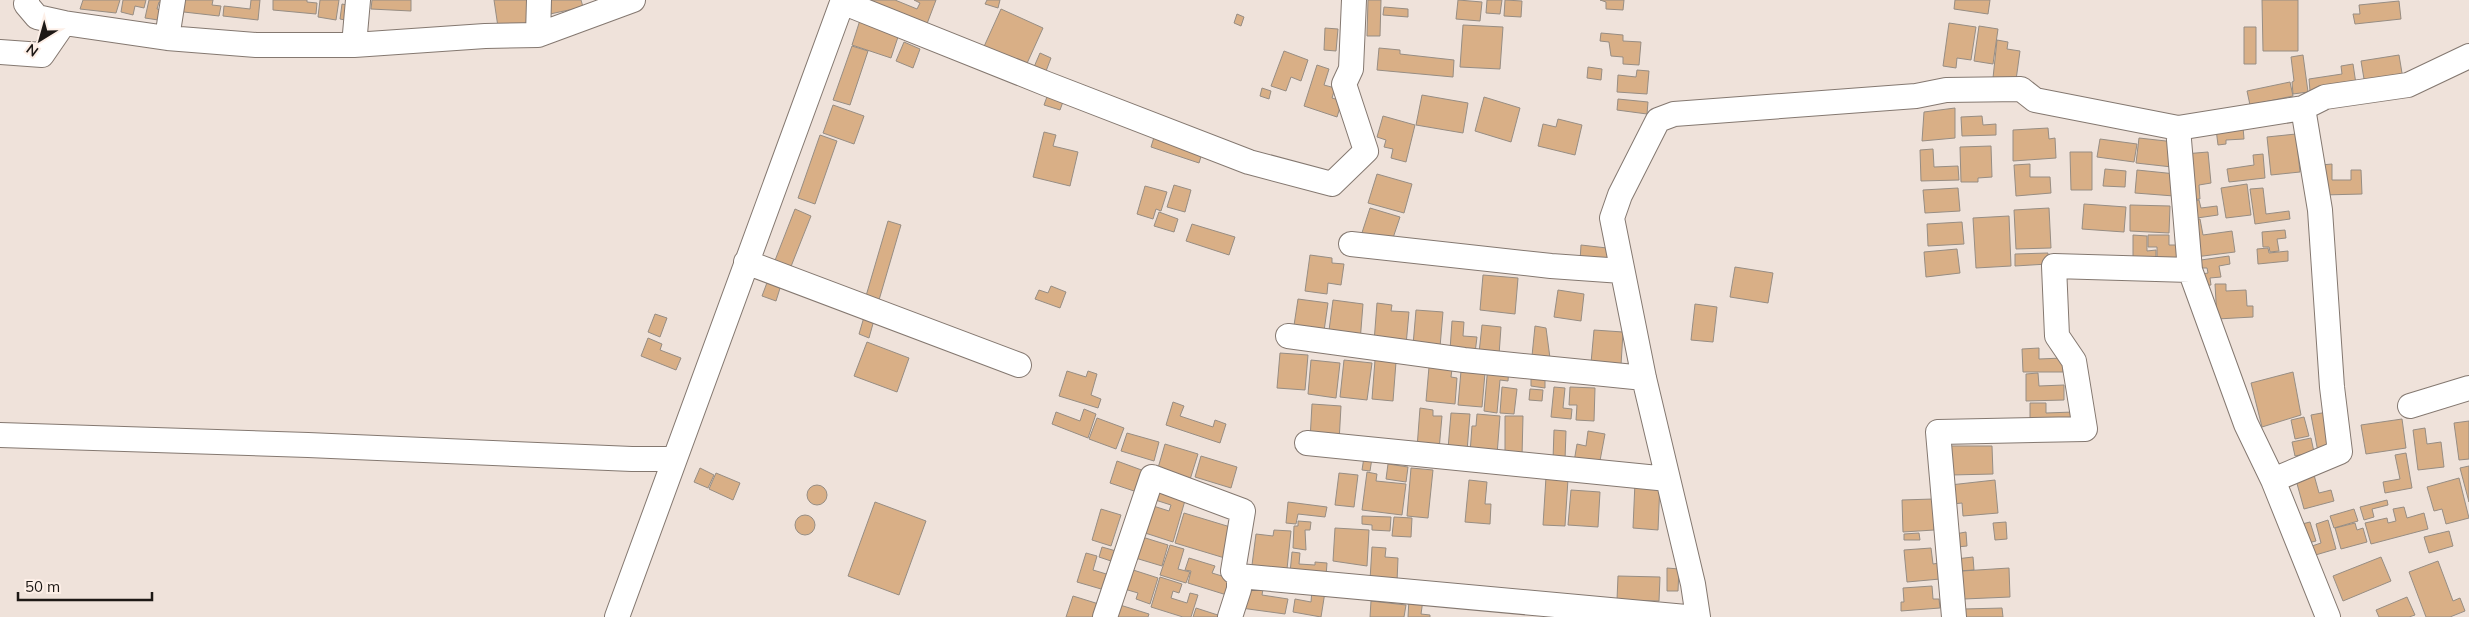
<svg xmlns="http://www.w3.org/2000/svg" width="2469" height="617" viewBox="0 0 2469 617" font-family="Mulish,sans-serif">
  <rect width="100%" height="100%" fill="#efe2da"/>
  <path fill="#d9af86" stroke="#978d83" d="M83,0H120L116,13L80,9Z
    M123,0H146L144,8L135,6L133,15L121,12Z
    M149,0H170V4L159,2L157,9L167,11L165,21L145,18Z
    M183,0H213L212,5L221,6L219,16L175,11Z
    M251,0H260L258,20L223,16L224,6L250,9Z
    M273,0H307V2L317,3L316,14L273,10Z
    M320,0H339L336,20L318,17Z
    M372,0H411V11L371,9Z
    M494,0H531L534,22L498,27Z
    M546,0H581L583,7L550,14Z
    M869,0H895L917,9L920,3L914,0H936L925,29Z
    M987,0H1000L998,8L985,4Z
    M1368,0H1381L1380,36H1367Z
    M1458,0L1482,2L1480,21L1456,19Z
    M1487,0H1502L1500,14L1486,13Z
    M1505,0L1522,1L1521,17L1504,16Z
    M1600,0H1624L1623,10L1606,9V2Z
    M1955,0H1990L1988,14L1954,9Z
    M2262,0H2298V51H2263Z
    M2399,1L2401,19L2355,24L2353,14H2360L2359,5Z
    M342,4L352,6L350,21L340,19Z
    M1384,7L1408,9V17L1383,15Z
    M1001,9L1043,28L1024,70L982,51Z
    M1237,14L1244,17L1241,26L1234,23Z
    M861,17L900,31L891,58L852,45Z
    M1949,23L1976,27L1971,60L1957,58L1956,68L1943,66Z
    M1463,25L1503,27L1500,69L1460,67Z
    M1979,26L1998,29L1993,64L1974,61Z
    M2244,27H2256V64H2244Z
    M1325,28L1338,29L1336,51L1324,50Z
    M1601,33L1623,35V41L1641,42L1639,65L1623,64V57L1611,56L1609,42L1600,41Z
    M1997,40L2008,42L2007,49L2020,51L2016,80L1993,78Z
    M904,42L920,49L913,68L896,61Z
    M852,46L868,51L850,105L833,100Z
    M1379,48L1400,50V54L1454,60L1453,77L1377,70Z
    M1284,51L1308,60L1301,81L1291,77L1286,91L1271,86Z
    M1040,53L1051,58L1043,79L1031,74Z
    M2303,55L2308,92L2293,94L2292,82L2294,81L2291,57Z
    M2399,55L2403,79L2365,85L2361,61Z
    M2353,64L2356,84L2310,91L2309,79L2342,74L2341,66Z
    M1317,65L1329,69L1324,85L1335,88L1332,98L1342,101L1337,117L1304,106Z
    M1588,67L1602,69L1601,80L1587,78Z
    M1637,70L1649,71L1647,94L1617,92L1618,75L1636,77Z
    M2290,82L2293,96L2250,105L2247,91Z
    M1262,88L1271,91L1269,99L1260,96Z
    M1048,94L1064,99L1060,110L1044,105Z
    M1422,95L1468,103L1463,133L1416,125Z
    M1484,97L1520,108L1511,142L1475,131Z
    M1618,99L1648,102L1647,114L1617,110Z
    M833,105L864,116L854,144L823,133Z
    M1955,108V138L1922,141L1924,112Z
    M1383,116L1415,125L1406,162L1391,158L1393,149L1384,147L1386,140L1377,137Z
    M1982,116L1983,125L1996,124V135L1962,136L1961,117Z
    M1558,119L1582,125L1575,155L1538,146L1543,124L1556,127Z
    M2243,127L2244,139L2226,140V144L2218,145L2216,129Z
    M2048,128L2049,139L2055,138L2056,158L2013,161V130Z
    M1044,132L1056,135L1053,146L1078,152L1070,186L1033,177Z
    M1155,134L1203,150L1199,163L1151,147Z
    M2296,134L2300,172L2271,175L2267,137Z
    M820,135L837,141L815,204L798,198Z
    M2139,138L2175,142L2172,167L2136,163Z
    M2100,139L2137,144L2134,162L2097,157Z
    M1991,146L1992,177L1978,178V182H1961L1960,147Z
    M1933,149L1934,167L1958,166L1959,180L1921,181L1920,150Z
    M2070,152H2092V190H2071Z
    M2208,152L2211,183L2199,185L2200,199L2189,200L2184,154Z
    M2263,154L2265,178L2229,182L2227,169L2254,165L2253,155Z
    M2030,164V177H2050L2051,193L2016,196L2014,165Z
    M2332,164V180H2351V170H2361L2362,194L2323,195L2321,165Z
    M2105,169L2126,171L2125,187L2103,186Z
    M2137,170L2176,174L2174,196L2135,193Z
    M1377,174L1412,184L1404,213L1368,203Z
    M2247,184L2251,215L2226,218L2221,188Z
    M1174,185L1191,190L1185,212L1167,207Z
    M1145,186L1167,192L1161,211L1156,209L1153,219L1137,214Z
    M1958,188L1960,211L1925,213L1923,190Z
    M2263,188L2266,214L2289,211L2290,219L2255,224L2250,189Z
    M2199,200L2201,208L2217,206L2218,215L2190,219L2188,202Z
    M2084,204L2126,207L2124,232L2082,229Z
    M2130,205L2170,206L2169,233L2130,231Z
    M1370,208L1400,217L1390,247L1359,242Z
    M2049,208L2051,248L2016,249L2014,210Z
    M795,209L811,216L790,269L774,263Z
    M1159,212L1178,219L1174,232L1154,226Z
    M2009,216L2011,266L1976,268L1973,218Z
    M2200,219L2203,235L2232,231L2235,252L2195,257L2190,220Z
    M888,221L901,225L879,300L866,296Z
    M1962,222L1964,244L1928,246L1927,224Z
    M1192,224L1235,237L1229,255L1186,241Z
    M2285,230L2286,238L2277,239L2279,251L2270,252L2269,247H2263L2262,232Z
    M2133,235L2147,236V251L2156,250V263H2133Z
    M2148,235H2169V245H2180V261H2157V247H2148Z
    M1581,245L1607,248L1608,264L1580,261Z
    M2268,248L2269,253L2288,251V261L2258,264L2257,249Z
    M1957,249L1960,273L1926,277L1924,252Z
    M2048,253V264L2015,266V254Z
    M1310,255L1332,258V263L1344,264L1341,285L1328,283L1327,294L1305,291Z
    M2229,256L2230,264L2219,266L2221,277L2210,278L2211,285L2203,286L2202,274L2208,273L2207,268H2202L2201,260Z
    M1735,267L1773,273L1768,303L1730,297Z
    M1483,275L1518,278L1515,314L1480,310Z
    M768,280L781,285L776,301L762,296Z
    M2215,284H2226V291L2246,290L2247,306H2253V317L2217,319Z
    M1051,286L1066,292L1060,308L1035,299L1039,290L1048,293Z
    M1558,290L1584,294L1581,321L1554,317Z
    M1298,299L1328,303L1323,338L1293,332Z
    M1333,300L1363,304L1360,342L1328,338Z
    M1377,303L1392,305L1391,311L1409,312L1406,345L1374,342Z
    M1695,304L1717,307L1713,342L1691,340Z
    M1416,310L1443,312L1440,347L1413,345Z
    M655,314L667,318L660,337L648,332Z
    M864,317L874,320L869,338L859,334Z
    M1452,321L1464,322L1463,336L1477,337L1475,353L1450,350Z
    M1482,325L1501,327L1499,355L1479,353Z
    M1535,326L1546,328L1550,358L1532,356Z
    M1594,330L1623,332L1621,365L1591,363Z
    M648,338L662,344L660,350L681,358L676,370L641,356Z
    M867,342L909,358L897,392L854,376Z
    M2039,348V359L2063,358V372H2023L2022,349Z
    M1280,353L1308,355L1305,390L1277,388Z
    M1311,360L1340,363L1336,398L1308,394Z
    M1344,360L1372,363L1367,400L1340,397Z
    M1375,360L1396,362L1393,401L1372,399Z
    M1488,365L1509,367L1508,381L1500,380L1497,413L1484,411Z
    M1429,367L1452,369L1451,377L1457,378L1455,404L1426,401Z
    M1067,371L1086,377L1088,371L1097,374L1091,395L1101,399L1098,408L1059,396Z
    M1461,371L1485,373L1482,407L1458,405Z
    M2293,372L2301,415L2262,427L2251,383Z
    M2038,373L2039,386L2064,385V400L2026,401V374Z
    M1531,378L1545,379V388L1531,386Z
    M1502,387L1517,389L1514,414L1500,413Z
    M1554,387L1565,388L1563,408L1572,409L1571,419L1551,417Z
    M1570,387L1595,388L1594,421L1576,420L1577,405H1569Z
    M1530,389L1543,390L1542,401L1529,400Z
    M1173,402L1184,406L1180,416L1213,427L1215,420L1226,424L1220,443L1166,425Z
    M2030,403H2046V413L2073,412V425L2030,426Z
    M1312,404L1341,406L1339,442L1310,440Z
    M1420,408L1433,410V416H1442L1439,450L1417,448Z
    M1084,409L1096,414L1088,438L1052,424L1056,412L1080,421Z
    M2327,412L2335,449L2318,452L2311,415Z
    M1451,413L1470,414L1467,451L1448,449Z
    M1477,414L1500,416L1497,455L1470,453L1472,426H1476Z
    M1505,416H1523L1522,456H1505Z
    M2304,417L2309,436L2295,439L2291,420Z
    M1097,418L1124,428L1116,449L1089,439Z
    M2402,419L2406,448L2366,454L2361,425Z
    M2469,421V459L2459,460L2454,423Z
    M2425,428L2427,444L2441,442L2444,467L2418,470L2413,430Z
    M1554,430L1566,431L1565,460H1553Z
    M1588,431L1605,434L1599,466L1574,462L1577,444L1586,446Z
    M1127,433L1159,442L1154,461L1121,451Z
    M2311,438L2314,452L2295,456L2292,442Z
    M1165,444L1198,454L1188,486L1158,468Z
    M1950,446H1992L1993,474L1951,475Z
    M2406,453L2412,488L2385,493L2383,482L2400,479L2395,455Z
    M1201,456L1237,467L1231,488L1195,477Z
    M1364,457L1372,458L1370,471L1362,470Z
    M1117,461L1147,472L1140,493L1110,483Z
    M1388,464L1408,467L1406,482L1386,479Z
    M2469,466V502L2460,468Z
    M700,468L714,475L708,488L694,482Z
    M1411,468L1433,470L1428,518L1407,516Z
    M1367,472L1377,474L1376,481L1406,484L1402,515L1362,510Z
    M716,473L740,483L733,500L709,489Z
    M1339,473L1358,475L1354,507L1335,505Z
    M2314,475L2319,493L2331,490L2334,501L2304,509L2296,480Z
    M1546,477L1568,479L1565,526L1543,525Z
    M2459,478L2469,518L2446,524L2442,509L2434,511L2427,487Z
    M1469,480L1487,482L1485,504H1491L1490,524L1465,522Z
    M1995,480L1998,513L1963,516L1962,503L1952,504L1950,485Z
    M1635,482L1660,483L1658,530L1633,528Z
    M807 495a10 10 0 1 1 20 0a10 10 0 1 1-20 0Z
    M1152,487L1186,497L1173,542L1139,531L1147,504L1169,511L1171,505L1149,498Z
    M1571,490L1600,492L1598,527L1568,525Z
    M1933,499L1934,530L1903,532L1902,500Z
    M2387,500L2388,505L2372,509L2374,517L2364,520L2360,507Z
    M875,502L926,521L899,595L848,576Z
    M1288,502L1327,507L1325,517L1298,514L1296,524L1286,523Z
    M2404,507L2407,518L2424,513L2428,529L2371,544L2365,523L2387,518L2388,523L2396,521L2393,509Z
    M1101,509L1121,515L1111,546L1092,540Z
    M2354,509L2358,521L2334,528L2330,516Z
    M1184,513L1237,529L1228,559L1175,543Z
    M795 525a10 10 0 1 1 20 0a10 10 0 1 1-20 0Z
    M1362,516L1391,517L1390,531L1372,530V525L1362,524Z
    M1394,517L1412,518L1411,537L1392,536Z
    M2328,520L2336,549L2312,556L2309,547L2321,543L2316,524Z
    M1298,521L1311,522L1310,530H1305L1306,550L1293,548L1294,526H1298Z
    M2006,522L2007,539L1995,540L1993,523Z
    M2310,522L2316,541L2308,543L2302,524Z
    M2355,523L2357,530L2363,528L2367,542L2341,549L2335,528Z
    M1335,528L1369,530L1367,566L1333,561Z
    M1274,530L1291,531L1287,569L1252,565L1256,534L1273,536Z
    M2449,531L2453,546L2429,553L2424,537Z
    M1966,532L1967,546L1957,547L1955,534Z
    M1919,533L1920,540H1904V534Z
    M1139,536L1168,545L1162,566L1132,557Z
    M1170,545L1184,549L1178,569L1190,572L1186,583L1160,575Z
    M1102,547L1123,553L1120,564L1099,557Z
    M1372,547L1386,548L1385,557L1398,558L1397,582L1370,580Z
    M1931,548L1933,564L1939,563L1940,579L1907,582L1904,550Z
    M1292,552L1300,553L1299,564L1315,565V562L1327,563L1326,577L1290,573Z
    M1086,553L1097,556L1093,570L1113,576L1108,591L1077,582Z
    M1973,557L1974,570L1957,571L1956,559Z
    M2381,557L2391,581L2343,601L2333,576Z
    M1189,558L1215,566L1212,573L1235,580L1230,596L1188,583L1191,571L1185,570Z
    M2438,561L2453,601L2460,598L2465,611L2450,617H2426L2409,572Z
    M1127,568L1158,578L1150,604L1136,599L1138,593L1121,588Z
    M1667,568L1679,569L1678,591H1667Z
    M2009,568L2010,597L1964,599L1962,571Z
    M1618,576L1660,577L1659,601L1617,600Z
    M1160,577L1182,584L1179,593L1173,591L1171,598L1187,603L1190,593L1198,595L1191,617H1183L1151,607Z
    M1245,580L1264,583L1262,595L1288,599L1285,614L1241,608Z
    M1932,586L1933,599H1939L1940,608L1901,611V602H1904L1903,588Z
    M1312,590L1325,592L1321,617L1293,612L1295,599L1311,602Z
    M1073,596L1102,605L1099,617H1066Z
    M2407,597L2415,615L2409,617H2379L2376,610Z
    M1409,599L1423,600L1421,614L1430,615V617H1408Z
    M1371,601L1406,605L1404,617H1370Z
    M1120,605L1149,614L1148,617H1116Z
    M1196,608L1224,617H1193Z
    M2002,608L2003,617H1964V609Z"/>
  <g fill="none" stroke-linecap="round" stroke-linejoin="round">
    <g stroke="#847870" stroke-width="26">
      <path id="minor" d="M27,0L26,4L37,17L64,23
        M842,2L1047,84L1249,162L1332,184L1366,151L1344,84L1351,69L1354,0
        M538,35L539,0
        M167,38L173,0
        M354,45L358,0
        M0,52L42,55L64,23L167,38L256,45H354L485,36L538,35L633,0
        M2178,128L2190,270L2246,424L2273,480L2328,617
        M1351,244L1551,266L1622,271
        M746,262L1019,365
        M1288,336L1464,360L1644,378
        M2410,406L2469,388
        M0,435L308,445L632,459H673
        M1307,443L1668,479
        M2273,480L2340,452L2332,387L2320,210L2303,108
        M1239,576L1686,617
        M617,617L843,0
        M1105,617L1152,477L1243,511L1233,571L1239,576V589L1230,617
        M1698,617L1693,584L1644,378L1612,218L1620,195L1658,120L1674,114L1916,96L1946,90L2021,89L2035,100L2178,128L2303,108L2325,97L2408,85L2469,56
        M1954,617L1938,432L2085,429L2074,361L2057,336L2054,266L2190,270"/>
    </g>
    <use href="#minor" stroke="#fff" stroke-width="24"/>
  </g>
  <g transform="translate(40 40) rotate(217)" stroke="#fdefe7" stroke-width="4" paint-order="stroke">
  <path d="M0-4L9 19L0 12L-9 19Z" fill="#1d1815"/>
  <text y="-8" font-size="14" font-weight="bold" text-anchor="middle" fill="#1d1815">N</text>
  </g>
  <path d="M18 592v8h134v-8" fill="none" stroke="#1d1815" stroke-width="2.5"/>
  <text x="25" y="592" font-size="15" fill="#1d1815" stroke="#fdefe7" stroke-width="4" paint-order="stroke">50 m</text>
</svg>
